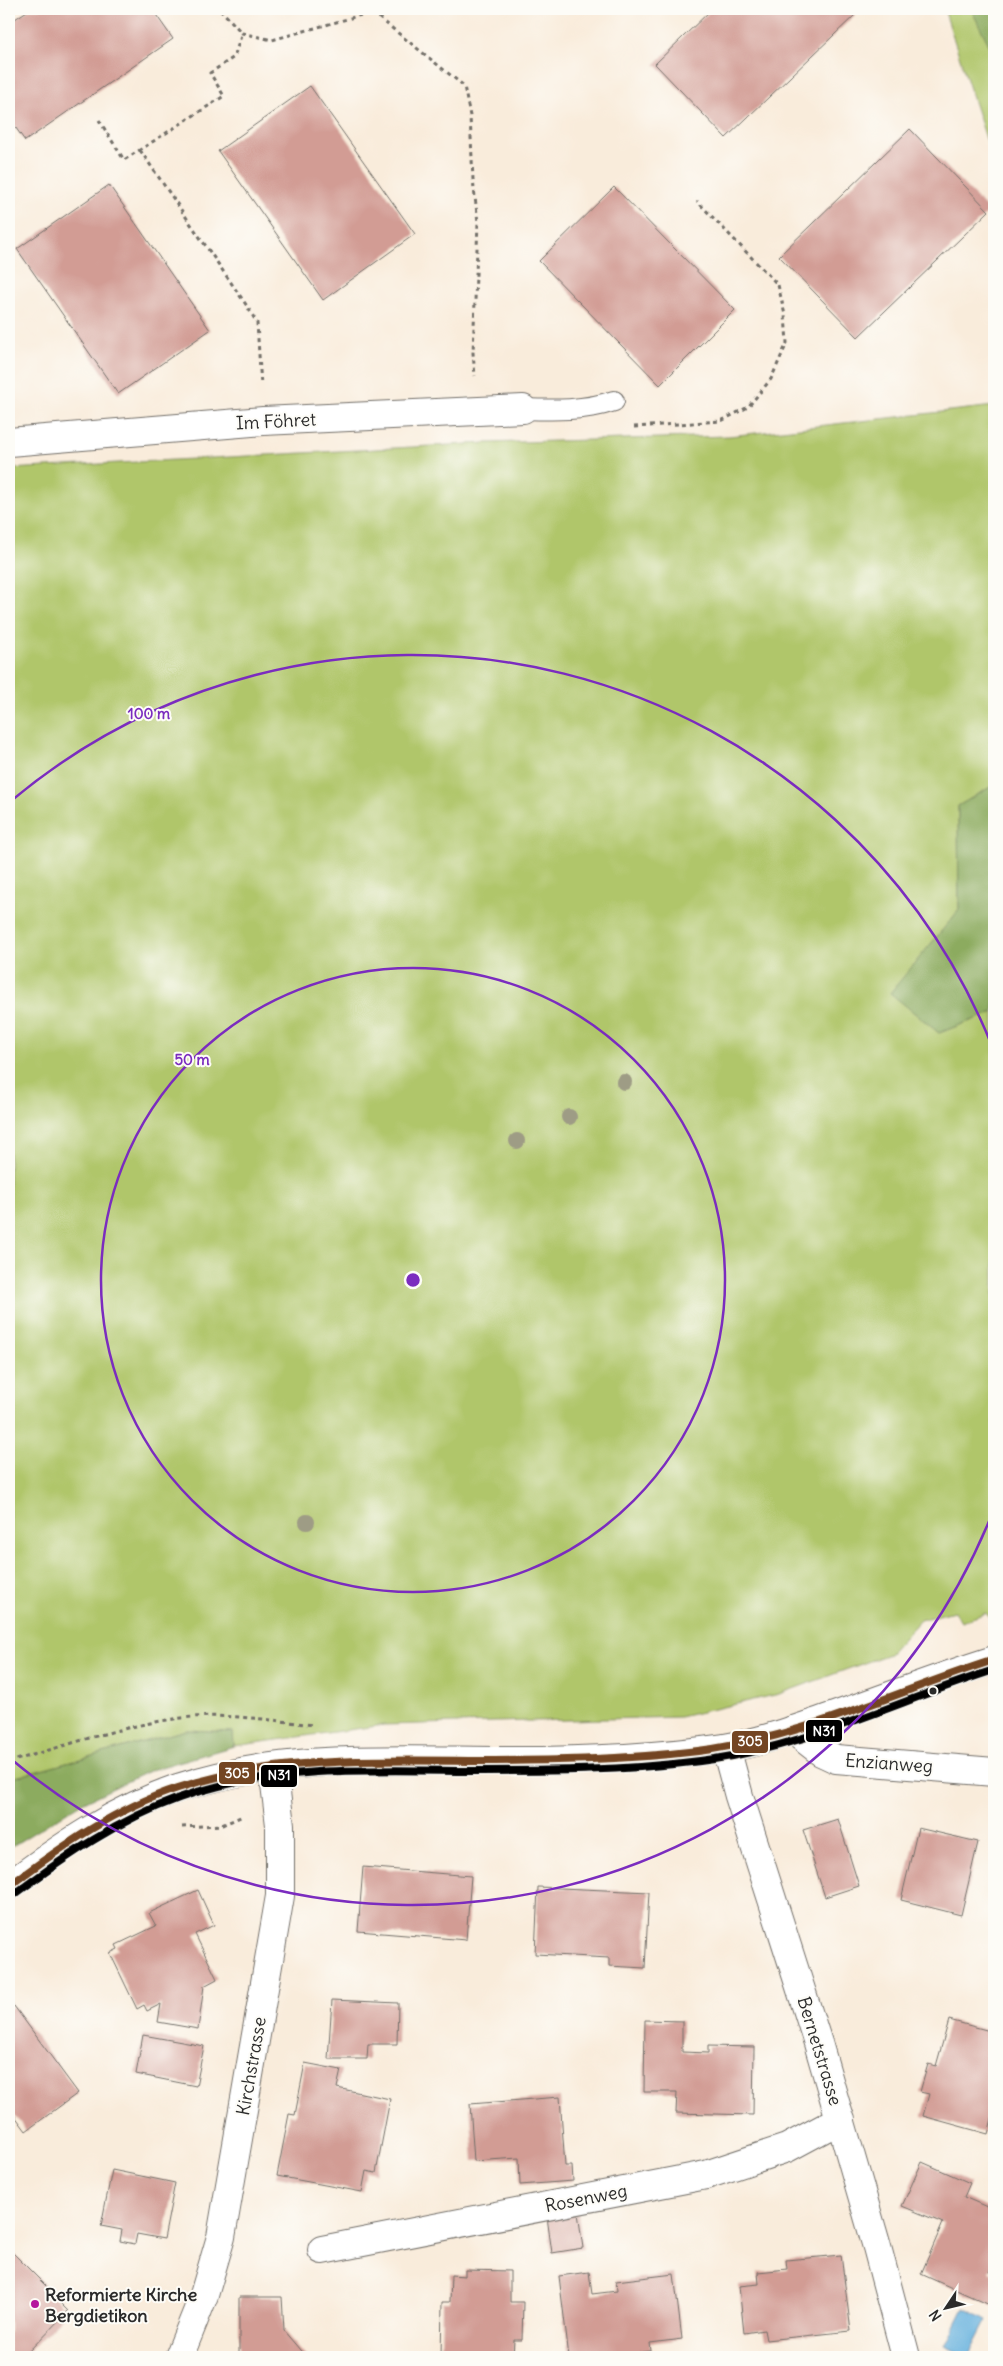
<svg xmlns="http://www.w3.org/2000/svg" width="1003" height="2366" viewBox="0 0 1003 2366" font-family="Delius,sans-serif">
  <rect width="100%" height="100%" fill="#fdfcf7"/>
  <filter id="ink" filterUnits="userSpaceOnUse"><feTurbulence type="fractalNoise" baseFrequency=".02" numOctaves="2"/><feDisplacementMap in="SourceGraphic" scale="10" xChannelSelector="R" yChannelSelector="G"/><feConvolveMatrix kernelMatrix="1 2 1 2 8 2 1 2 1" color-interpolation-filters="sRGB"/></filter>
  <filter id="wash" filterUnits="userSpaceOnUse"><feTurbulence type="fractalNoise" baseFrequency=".0096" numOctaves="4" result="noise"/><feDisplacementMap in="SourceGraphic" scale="20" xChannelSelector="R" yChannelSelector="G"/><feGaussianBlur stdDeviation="1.12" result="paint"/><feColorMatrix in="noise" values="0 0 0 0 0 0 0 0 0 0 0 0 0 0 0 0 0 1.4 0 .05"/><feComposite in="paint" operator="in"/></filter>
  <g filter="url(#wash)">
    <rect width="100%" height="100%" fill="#f9ecdb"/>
    <path fill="#b0c66a" stroke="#6e784a" d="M944,9H973L994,53V163Z
      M994,406V785L958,806L959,910L891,993L939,1033L994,1012V1620H991L986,1613L961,1622L954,1611L920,1620L889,1654L779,1694L680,1717L384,1725L234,1746L233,1732L186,1730L9,1779V469L486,443L729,436Z"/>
    <path fill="#8cab5e" stroke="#5c6b44" d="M971,9H994V55Z
      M994,785V1012L939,1033L890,993L959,910L958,806Z
      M186,1730L233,1732L234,1746L151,1770L80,1804L9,1848V1779Z"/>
    <path fill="#65b0dd" stroke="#486e84" d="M964,2308L987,2320L968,2357L945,2346Z"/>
    <g id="blocks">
      <path fill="#d29c94" d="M30,9H152L173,39L25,141L9,118V23Z
        M712,9H848L855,15L726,138L655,64Z
        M310,86L415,234L323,300L218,151Z
        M910,129L989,211L858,337L779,256Z
        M109,185L210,330L118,394L17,249Z
        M614,187L735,310L660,385L539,261Z
        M838,1819L859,1886L825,1897L803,1830Z
        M918,1828L978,1842L961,1915L901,1900Z
        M363,1867L471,1876L466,1940L358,1931Z
        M538,1887L649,1892L645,1968L609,1966V1958L535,1954Z
        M198,1890L214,1925L195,1934L217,1979L204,1986L198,2029L158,2022L161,2004L147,2011L144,2005L137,2009L110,1953L118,1949L116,1945L156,1926L149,1913Z
        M332,2000L398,2003L397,2044H368L367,2059H328Z
        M14,2006L78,2093L26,2131L9,2108V2009Z
        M645,2020L682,2021V2052L708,2053V2046L754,2047L753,2115L676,2113L677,2092H644Z
        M949,2020L994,2032V2111L988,2134L923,2116L929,2094L920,2092L928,2064L936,2066Z
        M143,2035L204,2046L196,2086L136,2074Z
        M305,2063L341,2070L337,2088L390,2099L376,2173L366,2171L362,2192L277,2176L289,2114L295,2115Z
        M560,2097L565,2166H572L573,2181L520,2185L519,2158L474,2161L470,2104Z
        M922,2162L970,2183L964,2197L994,2210V2260L989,2272L994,2274V2300L992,2306L921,2274L943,2223L902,2206Z
        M112,2170L175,2183L164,2239L137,2234L135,2244L120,2241L122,2230L101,2226Z
        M578,2213L583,2248L552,2253L547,2217Z
        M9,2249L56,2296L54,2297L68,2311L23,2357H9Z
        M841,2255L851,2331L766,2340L764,2330L744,2333L739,2286L759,2284L758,2272L787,2269L786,2260Z
        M465,2270L510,2271V2302H523L522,2340H514L513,2357H441L442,2302H450L451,2275L465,2276Z
        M589,2272L592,2294L617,2291L616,2281L674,2274L682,2339L650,2343L651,2351L604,2357H569L559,2276Z
        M239,2297H282L284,2330L307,2357H239Z"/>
    </g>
  </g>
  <g filter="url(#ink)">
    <use href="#blocks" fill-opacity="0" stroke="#736f69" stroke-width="1"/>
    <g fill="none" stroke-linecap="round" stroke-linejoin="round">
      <g stroke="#736f69" stroke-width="22">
        <path id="service" d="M523,409C554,410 585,411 614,401"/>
      </g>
      <g stroke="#736f69" stroke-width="30">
        <path id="minor" d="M9,442L263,421L523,409
          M793,1730L821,1752L836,1759L994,1772
          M726,1748L739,1796L818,2043L877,2247L906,2357
          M322,2250L706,2175L787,2148L841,2119
          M179,2357L204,2295L221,2237L280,1896V1825L273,1768"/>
      </g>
      <g stroke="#736f69" stroke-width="30">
        <path id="tertiary" d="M9,1886C62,1846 115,1810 178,1788C285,1752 402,1761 512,1761C583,1761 654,1758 724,1748C758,1743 791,1731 823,1720C880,1700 936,1678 994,1660"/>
      </g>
      <path stroke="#736f69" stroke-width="3" stroke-dasharray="4 4" stroke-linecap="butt" d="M220,9L242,33L272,40L372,12L464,86L470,116L473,180L478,222L473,353L475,376
        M99,120L124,160L224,96L210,73L234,57L242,33
        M140,150L247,306L257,323L261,386
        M634,427L721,421L748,407L771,379L787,343L785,315L778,285L697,201
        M9,1762C65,1746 123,1725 182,1718C226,1713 271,1720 314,1725
        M182,1827L222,1825L243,1816"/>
      <use href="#service" stroke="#fff" stroke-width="20"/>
      <use href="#minor" stroke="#fff" stroke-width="28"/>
      <use href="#tertiary" stroke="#fff" stroke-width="28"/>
      <g stroke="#fdfcf7" stroke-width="11">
        <path id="bus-1" d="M9,1886C61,1847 116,1808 178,1788C273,1757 373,1760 471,1761C547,1761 623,1760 698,1751C800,1739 896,1691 994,1660"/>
      </g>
      <g stroke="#fdfcf7" stroke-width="11">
        <path id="bus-2" d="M15,1894C66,1856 118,1820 179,1798C271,1765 373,1770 469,1771C546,1771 623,1771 700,1761C802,1749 897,1701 994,1670"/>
      </g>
      <use href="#bus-1" stroke="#734522" stroke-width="8"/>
      <use href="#bus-2" stroke="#000" stroke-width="8"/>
    </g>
    <g fill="#9e9c85">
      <circle cx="624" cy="1082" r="8"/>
      <circle cx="569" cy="1117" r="8"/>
      <circle cx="517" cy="1141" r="8"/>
      <circle cx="307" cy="1522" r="8"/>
    </g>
  </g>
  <g fill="none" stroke="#7b2cbf" stroke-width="2.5">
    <circle cx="413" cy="1280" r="312"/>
    <path d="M992 1514A625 625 0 0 1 11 1759M11 801A625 625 0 0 1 992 1046"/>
  </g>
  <circle fill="#2b2b2b" stroke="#fdfcf7" stroke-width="2" cx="933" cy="1691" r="4.5"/>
  <circle fill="#b5179e" stroke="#fdfcf7" stroke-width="2" cx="35" cy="2304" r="5"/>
  <g text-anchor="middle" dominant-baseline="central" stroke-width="4" stroke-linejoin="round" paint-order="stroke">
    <g font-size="18" fill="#2b2b2b" stroke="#fdfcf7">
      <text transform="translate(276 421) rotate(-3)">Im Föhret</text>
      <text transform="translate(889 1763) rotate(4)">Enzianweg</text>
      <text transform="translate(820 2051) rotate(73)">Bernetstrasse</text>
      <text transform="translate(251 2066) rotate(-80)">Kirchstrasse</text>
      <text transform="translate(586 2198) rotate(-11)">Rosenweg</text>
    </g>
    <g font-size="18" font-weight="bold" fill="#2b2b2b" stroke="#fdfcf7" text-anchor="start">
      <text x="45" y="2294">Reformierte Kirche<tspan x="45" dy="21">Bergdietikon</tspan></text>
    </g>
  </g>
  <circle cx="413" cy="1280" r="8" fill="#7b2cbf" stroke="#fdfcf7" stroke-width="2.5"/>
  <g font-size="15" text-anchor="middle" font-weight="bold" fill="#7b2cbf" stroke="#fdfcf7" stroke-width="4" stroke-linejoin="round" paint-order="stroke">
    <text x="149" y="719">100 m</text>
    <text x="192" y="1065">50 m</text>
  </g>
  <g stroke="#fdfcf7" stroke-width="2">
    <rect x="805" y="1719" width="38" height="24" rx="5" fill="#000"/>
    <rect x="731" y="1730" width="38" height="24" rx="5" fill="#734522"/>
    <rect x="218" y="1761" width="38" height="24" rx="5" fill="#734522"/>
    <rect x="260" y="1764" width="38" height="24" rx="5" fill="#000"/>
  </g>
  <g font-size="14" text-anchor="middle" font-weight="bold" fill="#fff">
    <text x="824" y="1736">N31</text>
    <text x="750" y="1746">305</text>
    <text x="237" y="1778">305</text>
    <text x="279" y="1780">N31</text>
  </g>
  <rect width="1003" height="2366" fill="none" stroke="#fdfcf7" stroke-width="30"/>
  <g transform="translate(946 2308) rotate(235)" stroke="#fdfcf7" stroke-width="4" paint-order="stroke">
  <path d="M0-4L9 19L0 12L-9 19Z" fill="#2b2b2b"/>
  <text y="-8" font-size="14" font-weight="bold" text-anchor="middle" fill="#2b2b2b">N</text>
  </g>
</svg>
